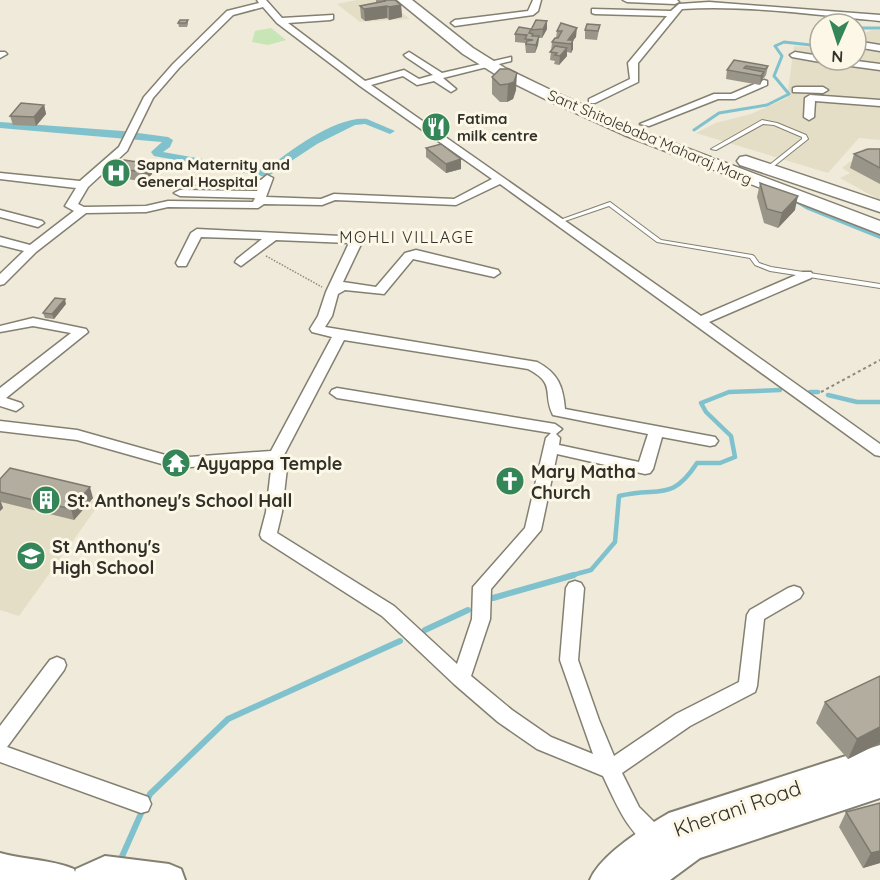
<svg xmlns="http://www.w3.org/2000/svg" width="880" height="880" viewBox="0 0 880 880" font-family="Quicksand,sans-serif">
  <rect width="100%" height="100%" fill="#efead9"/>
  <path fill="#e5dec6" d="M357,0H386L410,19L360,22L337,4Z
    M872,30H880V140L859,138L828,173L696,133L716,123L751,114L787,98L794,46L820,48V60H856V37Z
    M864,148L880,149V200L840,178L850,173L842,168L849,162L859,160Z
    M0,477L100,503L19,616L0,610Z"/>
  <path fill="#c8e5b6" d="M271,28L286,40L268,45L252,42L255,31Z"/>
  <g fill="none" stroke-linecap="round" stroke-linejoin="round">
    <path stroke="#7fc2ce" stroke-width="3" d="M856,28H880
      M694,130L719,113L767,105L789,94L774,76L782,56L775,46L784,42L820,46"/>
    <path stroke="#7fc2ce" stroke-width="4" d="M795,200L808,208L880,237"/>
    <path stroke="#7fc2ce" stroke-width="4.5" d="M810,392H818
      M828,395L857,402H880
      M569,576L591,570L615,542L619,496C659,486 671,503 697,463H720L735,457L731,436L706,412L701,403L729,392L780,390"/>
    <path stroke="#7fc2ce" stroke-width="6" d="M493,598L574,575
      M425,630L468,610
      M147,801L150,794L228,719L400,641
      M120,861L143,809"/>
    <path fill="#7fc2ce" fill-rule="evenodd" d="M367,119L395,131L390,134L365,124L355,125L317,144L267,177L154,156L151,152L162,142L0,128V122L123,131L168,137L173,140L170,147L163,152L265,170C290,151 335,116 367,119Z"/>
    <g stroke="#848071" stroke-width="2">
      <path id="lane" d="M762,120L777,123L806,135L808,139L769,170L766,168L767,167L802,139V137L774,125L763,124L716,150L711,149Z
        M610,202L661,240L752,255L754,256L759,263L771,267L880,284V288L770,271L755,265L750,258L657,242L609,206L562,222H558L557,221Z"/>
    </g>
    <g stroke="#848071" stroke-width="3">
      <path id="street" d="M257,0H266L282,18L333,15V19L330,20L288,23L365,81L404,70L419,79L433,75L406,57L404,55L409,52L442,73L511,57V61L443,78L456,89L451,92L434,81L417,85L403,76L371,85L701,316L803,272H811L813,275L811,278L709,322L880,444V456L875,455L500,184L456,205L335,200L322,205L264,204L258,208L168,207L146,212L86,213L36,252L4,284L0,285V274L24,251L0,245V237L30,245L74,211L65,206L76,188L0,179V173L80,181L119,147L144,97L173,64L227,11L259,3ZM263,7L277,23L360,86L492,179L454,199L334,194L321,199L266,197L273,178L267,175L261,180L185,179L181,180V184L259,186L257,191L180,190L174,193L180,196L255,198L253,202L168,201L146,206L84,207L78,204L88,187L127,151L153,98L179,68L233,15Z
        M533,0H541L538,11L533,15L455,26L451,23L455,20L528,11Z
        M623,0H677L679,2L675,4L627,2Z
        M709,2L880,15V21C814,15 748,5 682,9L638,63V82L595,103H589V99L630,79L628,63L667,16L595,14L592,13V9L671,11L679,4Z
        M856,41L880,45V51L856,47Z
        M0,52H5L7,54L0,58Z
        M795,52L820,56V60H824L820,62L792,57L790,55Z
        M824,60H849L880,64V70L829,63Z
        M764,80L767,81V85L735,99H718L649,126L640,124L714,94H731Z
        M796,87H823L828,90L823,93L793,92V88Z
        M810,95L880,100V106L815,101L814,117L809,120L804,117L805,98Z
        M0,210L42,221L44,223L38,227L0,217Z
        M197,229L361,237L363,240L343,282L376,287L405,253L416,250L498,270L500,273L494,277L413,259L384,294L345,290L338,294L332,316L325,327L537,362C558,373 563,386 565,409L715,437L718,441L715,445L710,446L662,437L653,469L650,473L645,474L557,454L541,530L491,589L490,619L471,676L512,710L551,737L593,754L560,660L566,588L569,583L575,581L581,583L584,588L578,660L599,720L614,756L676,714L739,682L747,615L750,610L788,588L794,586L800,588L803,593L800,598L764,619L757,686L755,692L690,726L622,773L639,807L667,835L671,842L667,849L660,852C630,840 616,803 603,776L537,749L498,722L454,684L382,616L262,539L260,535L266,512L272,461L176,468L77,440L0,431V421L77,430L176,458L271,451L332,337L312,332L310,329L318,316L326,292L349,243L276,240L241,266L235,262L237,259L262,239L201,237L186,266H178L176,263L191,233ZM344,340L528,369C557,384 542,393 553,415L648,434L639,462L559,445L560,438L556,434L562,429L555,424L337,388L332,390L330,393L337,398L551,433L546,438L525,528L473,587L472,619L457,664L394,606L277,533L282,512L288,459L284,455Z
        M33,318L86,329L88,332L6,398L21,403L23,406L16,411L0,406V388L71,333L33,326L0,332V326Z
        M57,657L64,660L66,665L64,670L7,747L148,797L151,804L148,811L141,813L0,762V726L50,660Z"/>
    </g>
    <g stroke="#848071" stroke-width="4">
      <path id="secondary" d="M880,745V798L700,858L670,880H590C601,854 645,827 669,813Z
        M0,853C24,860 50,859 74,869L75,872L76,869L105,856L169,864L181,869L185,880H0Z"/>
    </g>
    <g stroke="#848071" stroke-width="3">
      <path id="primary" d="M397,0H412L473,48L505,68L559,94L636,129L880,221V234L624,135L547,100L495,74L463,54Z
        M746,156L880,201V212L740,165L737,161L740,157Z"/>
    </g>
    <path stroke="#8d8a7e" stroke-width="1.5" stroke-dasharray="1.5 1.5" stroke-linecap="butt" d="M266,256L322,287"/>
    <path stroke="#8d8a7e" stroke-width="2" stroke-dasharray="3 3" stroke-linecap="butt" d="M821,392L880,360"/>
    <use href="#lane" fill="#fff" fill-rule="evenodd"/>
    <use href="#street" fill="#fff" fill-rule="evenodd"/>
    <use href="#secondary" fill="#fff" fill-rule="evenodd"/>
    <use href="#primary" fill="#fff" fill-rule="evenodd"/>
  </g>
  <path fill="#999588" d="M376,0H395L401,5L402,17L389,20L387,18L365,21L361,18L360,6L376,3Z
    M188,20V24L187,27H179L178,23Z
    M547,21V29L542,38H539L538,45L535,53H526L525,43L515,42V34L531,30Z
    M561,23L576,37L573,40V49L571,53L567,52V56L559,65L554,64L555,61L550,60L552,42L556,38L557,31Z
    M600,25L597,40L585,39V30Z
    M734,60L768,66L766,75L764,78H763L760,85L726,79L727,70Z
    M500,69L516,90L513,99L507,102H500L492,94V77Z
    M44,105L46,114L36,126L13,125L10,116Z
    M426,148L461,169L446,173L426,157Z
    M880,149V184L850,168L854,154Z
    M115,168L152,174L144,182L117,177Z
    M760,183L795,210L778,228L764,223L757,197Z
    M66,304L54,319L45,318L43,313Z
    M0,479L93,498L74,520L1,502L3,508L0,511Z
    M825,702L880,743L848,759L816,723Z
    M880,803V863L863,868L839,827L846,812Z"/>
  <path fill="#7d796f" d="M401,5L402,17L389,20V7Z
    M387,6V18L365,21L364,9Z
    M547,21V29L542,38L543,29Z
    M577,28L576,37L570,44L568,40Z
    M539,36L538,45L535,53L536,45Z
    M573,40V49L571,53V44Z
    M567,48V56L559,65L560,56Z
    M764,72L762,81L760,85L761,76Z
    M517,73L516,90L513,99L507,102L508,84Z
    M44,105L46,114L36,126L34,117Z
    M461,159V169L446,173V164Z
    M151,164L152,174L144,182L142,172Z
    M798,196L795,210L778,228L782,213Z
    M65,299L66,304L54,319L52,314Z
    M90,487L93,498L74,520L71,509Z
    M0,500L3,508L0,511Z
    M880,727V743L848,759L857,739Z
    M880,851V863L863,868L871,853Z"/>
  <path fill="#b2ad9e" stroke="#7d796f" stroke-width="1.5" d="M384,0H395L401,5L389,7L387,6L364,9L360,6L385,1Z
    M180,20H188L186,23H178Z
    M536,20L547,21L543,29L531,30Z
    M561,23L577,28L568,40H573L571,44L552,42L555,38H558L562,31H557Z
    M587,24L600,25L598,31L585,30Z
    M519,27L531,29L529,33L533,34L532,36H539L536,45L526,44L527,41L533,40L525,39L527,35L515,34Z
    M555,46L567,48L560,56L555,55L557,53L550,52Z
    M734,60L768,66L766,69L746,66L744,68L764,72L761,76L727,70Z
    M500,69H509L517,73L514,82L508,84L500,85L492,77Z
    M21,103L44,105L34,117L10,116Z
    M441,144L461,159L446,164L426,148Z
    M868,149H880V168L854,154Z
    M124,160L151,164L142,172L115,168Z
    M760,183L798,196L782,213L767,209Z
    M55,298L65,299L52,314L43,313Z
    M10,468L90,487L71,509L0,492V479Z
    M880,676V727L857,739L825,702Z
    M880,803V851L871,853L846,812Z"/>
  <defs>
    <g id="restaurant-disc" transform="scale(1.5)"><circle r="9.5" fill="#348658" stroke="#fcf7e6"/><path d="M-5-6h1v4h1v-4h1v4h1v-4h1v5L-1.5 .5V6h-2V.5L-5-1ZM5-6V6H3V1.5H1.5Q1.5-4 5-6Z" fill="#fff"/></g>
    <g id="hospital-disc" transform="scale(1.5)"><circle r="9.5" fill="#348658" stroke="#fcf7e6"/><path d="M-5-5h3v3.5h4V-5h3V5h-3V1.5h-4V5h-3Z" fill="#fff"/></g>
    <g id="temple-disc" transform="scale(1.5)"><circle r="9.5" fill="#348658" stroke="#fcf7e6"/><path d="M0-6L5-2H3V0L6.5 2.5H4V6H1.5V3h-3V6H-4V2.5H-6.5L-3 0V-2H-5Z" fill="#fff"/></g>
    <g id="church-disc" transform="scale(1.5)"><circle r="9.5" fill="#348658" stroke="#fcf7e6"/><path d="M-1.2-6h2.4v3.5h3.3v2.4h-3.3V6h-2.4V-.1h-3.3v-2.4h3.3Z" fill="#fff"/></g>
    <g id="building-disc" transform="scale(1.5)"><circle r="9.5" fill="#348658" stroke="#fcf7e6"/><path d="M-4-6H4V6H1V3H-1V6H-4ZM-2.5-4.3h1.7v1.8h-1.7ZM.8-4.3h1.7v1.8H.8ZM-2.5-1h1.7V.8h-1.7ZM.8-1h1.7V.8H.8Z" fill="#fff"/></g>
    <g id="school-disc" transform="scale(1.5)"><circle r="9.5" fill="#348658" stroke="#fcf7e6"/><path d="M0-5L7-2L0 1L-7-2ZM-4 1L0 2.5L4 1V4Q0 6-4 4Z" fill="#fff"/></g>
  </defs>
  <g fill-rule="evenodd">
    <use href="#restaurant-disc" x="436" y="127"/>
    <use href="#hospital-disc" x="116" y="173"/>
    <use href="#temple-disc" x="176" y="463"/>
    <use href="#church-disc" x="510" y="481"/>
    <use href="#building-disc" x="46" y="500"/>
    <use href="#school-disc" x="31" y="556"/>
  </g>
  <g text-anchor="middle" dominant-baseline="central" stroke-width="6" stroke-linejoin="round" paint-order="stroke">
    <g font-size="15" font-weight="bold" fill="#313029" stroke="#fcf7e6" text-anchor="start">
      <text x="457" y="118">Fatima<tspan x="457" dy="17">milk centre</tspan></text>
      <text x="137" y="164">Sapna Maternity and<tspan x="137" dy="17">General Hospital</tspan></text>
    </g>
    <g font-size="15" fill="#313029" stroke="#fcf7e6">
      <text transform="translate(650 137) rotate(23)">Sant Shitolebaba Maharaj Marg</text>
    </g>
    <g font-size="16" letter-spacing="1.5" fill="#313029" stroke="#fcf7e6">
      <text x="407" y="237">MOHLI VILLAGE</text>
    </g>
    <g font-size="18" font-weight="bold" fill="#313029" stroke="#fcf7e6" text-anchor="start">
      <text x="197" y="463">Ayyappa Temple</text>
      <text x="531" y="471">Mary Matha<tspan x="531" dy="21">Church</tspan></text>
      <text x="67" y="500">St. Anthoney's School Hall</text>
      <text x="52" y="546">St Anthony's<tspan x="52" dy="21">High School</tspan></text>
    </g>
    <g font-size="21" fill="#313029" stroke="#fcf7e6">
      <text transform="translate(737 808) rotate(-19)">Kherani Road</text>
    </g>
  </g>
  <g transform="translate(838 42) rotate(183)"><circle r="28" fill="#fcf7e6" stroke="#aba79a" stroke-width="1.5"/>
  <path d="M0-4.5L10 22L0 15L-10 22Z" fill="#348658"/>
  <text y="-9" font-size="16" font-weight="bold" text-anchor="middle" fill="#313029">N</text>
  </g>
</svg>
